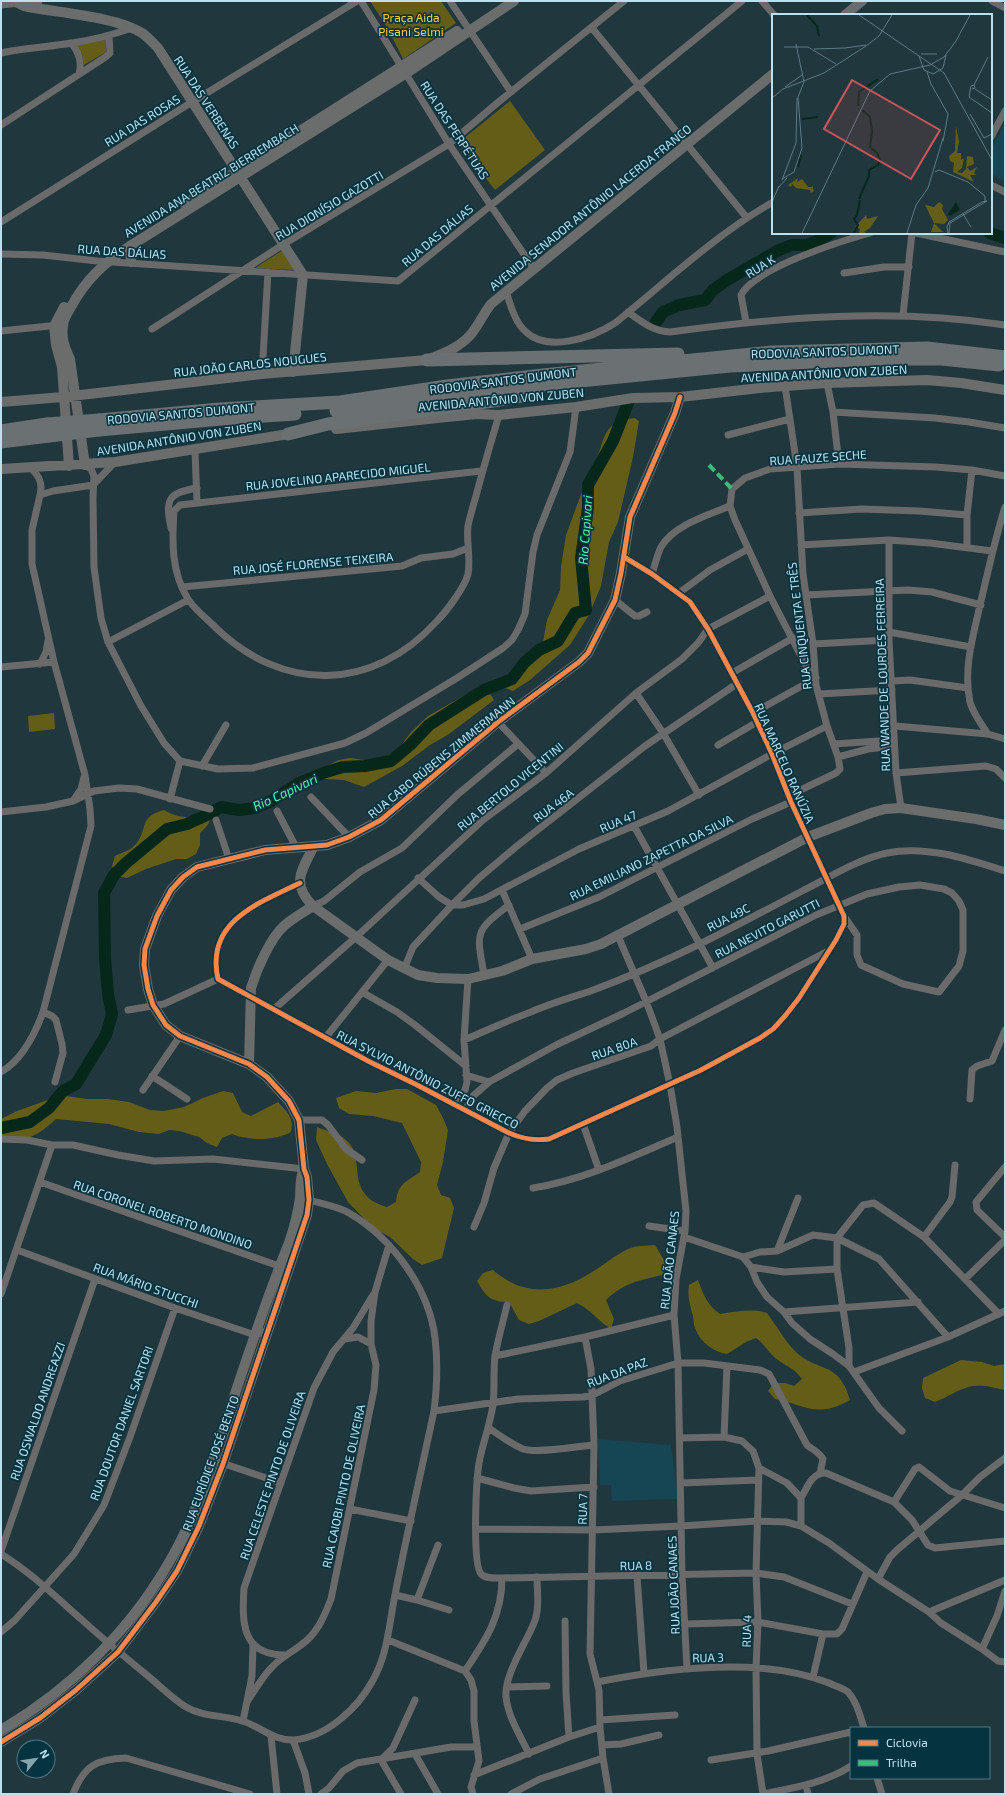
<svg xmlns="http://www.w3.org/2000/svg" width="1006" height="1795" viewBox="0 0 1006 1795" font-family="'Exo 2',sans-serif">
  <rect width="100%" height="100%" fill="#20373e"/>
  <path fill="#164553" d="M1005,123V181L991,174V150Z
    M598,1439L671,1445L678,1499L612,1501L611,1485H600Z"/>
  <path fill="#635d17" d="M441,1L456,23L403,59L387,27L370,1Z
    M106,39V52L84,65L82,54L75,45Z
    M510,101L545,150L495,190L458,143Z
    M283,250L294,270L255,268Z
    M635,418L639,421L633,457L618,522L609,542L601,586L589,615L570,645L530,680L513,691L503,687L505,677L530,658L543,642L547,620L560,590L561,567L566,535L590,470C608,446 596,422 635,418Z
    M481,692L491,695L494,700L449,734L430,745L402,766L364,787L344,780L324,779L320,769L339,760L350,758L371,761L381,760L398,749L412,731L428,716L469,693Z
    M54,713L55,729L29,732L28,716Z
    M164,810C180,820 194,818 211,811C212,821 207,827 200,833V845L196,854L187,859H176L146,869L127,878L117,876L112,866L115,856C121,853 131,850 135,845C149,830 137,817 164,810Z
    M396,1089H407L436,1105L443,1118L448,1130L443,1162L437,1185L441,1195L450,1198L454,1208L442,1258L422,1265L413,1259L390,1237L373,1228L348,1202L327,1164L316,1140L317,1127C326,1131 339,1133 346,1140C368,1158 342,1194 387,1207L396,1202C398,1183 406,1182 420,1172L421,1162L402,1123L373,1116L349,1114L339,1108L336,1098L356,1091L376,1093Z
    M223,1091L233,1093L242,1112L251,1116L278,1102C288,1113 294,1117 291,1132C275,1141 250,1141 232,1134L222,1138L217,1147L207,1143L199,1137L179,1131L169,1130L159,1134L139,1132L109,1124L56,1119C33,1140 30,1138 1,1140V1119L17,1111L56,1097L66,1096L87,1099H108L129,1102L150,1110L164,1111L184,1107L203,1098Z
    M655,1245L668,1267L662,1275C639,1281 625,1282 606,1300L614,1319L611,1329C598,1321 590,1309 577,1303L539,1321L529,1324L519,1320L509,1302C491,1302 486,1297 477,1281L483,1273L493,1270C524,1297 558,1294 592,1272C604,1265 615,1255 628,1249C637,1245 646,1246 655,1245Z
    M698,1280C703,1294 707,1305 720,1314C735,1312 752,1308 767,1313C777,1326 784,1340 795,1351C817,1373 839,1360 850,1400C816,1419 806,1405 775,1399L768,1391L774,1383H785L794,1386L802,1379C793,1367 789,1368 778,1360C769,1354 766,1345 756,1338L746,1342L727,1354C713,1352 700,1342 695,1328C693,1324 694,1320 693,1316C690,1305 687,1296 689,1285Z
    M961,1360L982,1362L994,1366L1005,1364V1390C995,1388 984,1384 973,1386C960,1388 948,1397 935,1402L925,1398L922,1388L923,1378Z"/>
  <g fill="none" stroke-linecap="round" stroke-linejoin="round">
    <path stroke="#05281b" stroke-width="12" d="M990,233L1005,238
      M656,322L663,312L679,305L705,300L713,290L727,280L779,250L792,245H807L820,240L831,233
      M1,1128L30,1122L49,1108L63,1091L76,1084L106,1035L112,1014L108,994L105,958L104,893L114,875L126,863L167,829L187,824L209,814L221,807L239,810L255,808L271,801L299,783L326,772L343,767L365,766L391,761L410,745L429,725L484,690L512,679L524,663L539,650L558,641L575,613L586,610L581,558L588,508V485L613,441L628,403"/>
    <path stroke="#6b6a6a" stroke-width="7" d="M361,1L449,144L534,269
      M450,1L511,92
      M762,1L774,15
      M992,1L1005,8
      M1,5L39,1
      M592,28L747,218
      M71,43C79,52 82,63 79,74
      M1,53C24,48 48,47 72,43C92,40 112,35 132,28
      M1,125L104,58L110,53L109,36
      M991,137L1005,111
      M991,185L1005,192
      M1,222L192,102L357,1
      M916,233L1005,252
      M1,254L43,255L97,261L398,281L742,1
      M844,273L884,267H909
      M506,292C511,305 514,321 525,331C547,353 592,338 615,323C666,282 715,235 773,202
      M628,312C642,322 653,331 670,332C782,317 893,308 1005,325
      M903,315L912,233
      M746,322L741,295C755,268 841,241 870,233
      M152,329L284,244L449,144L496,104L624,1
      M1,331L59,325
      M262,374L268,272
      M827,383L833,412L839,464
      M785,386L797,467L803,574L813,644L816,685L827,726L838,757L840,769L836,773L788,796
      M833,412L935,418L969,422L1005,428
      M728,435L790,419
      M195,450L197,503
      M85,465L91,469L94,476L93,498L94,567L101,618L108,642L141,706L164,743L180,761L218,769L253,768L345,743L366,733L457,678L503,648L512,640L518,630L525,614L533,552L537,535L570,452L576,407
      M31,468C39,476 43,483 40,495
      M481,471L180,505L174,511C172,541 171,572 188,599C194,609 206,618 215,627C283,693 372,692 436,622C446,612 465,587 468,574C471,558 466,541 468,526C470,516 473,506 476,496C483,469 491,442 499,415
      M93,485L115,462
      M799,513L861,509L919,511L967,515
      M171,528C165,499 168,493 197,488
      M889,540V640L896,773L901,808
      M801,545L889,540L930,543L992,551
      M967,547V515L972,470
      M652,574C655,565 657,555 661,547C674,525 708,515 730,506
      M182,587L402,566L421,558L453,554L468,548
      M679,593L710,570L748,549
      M806,595L908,590L932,592L981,605
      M615,600L635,616H639L647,612
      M889,632L971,647
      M108,642L188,600
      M813,644L889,640
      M40,664L46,652L48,641
      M1,667L54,662
      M732,673L793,638
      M892,681L910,680L968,688
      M816,685L770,596L735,520L730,506L732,489L745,478L770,469L839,464L936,467L972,470L1005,476
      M636,693L663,733L699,795
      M819,694L892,690
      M753,713L816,678
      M498,722L546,773
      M895,726L988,734L1005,739
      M988,734C981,724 973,713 970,702C963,669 973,637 980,605C988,572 995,539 1005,507
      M834,744L894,740
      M718,745L757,722
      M838,757L868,749L894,746
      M202,766L226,725
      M896,773L986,766L996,769L1005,778
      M311,797L349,837
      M170,799L180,761
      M73,801L81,789L84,777
      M277,811L296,847
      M1,812L46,807L73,801L94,791L119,788L137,789L210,809
      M216,820L229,859
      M634,826L713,968
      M418,878L439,897L452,905H463L484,899L579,849L668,811L772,754L827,726
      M300,883C258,903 205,922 218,979L368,1061L417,1085L509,1133C523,1139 534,1141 549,1139L701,1070L760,1038L773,1029L785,1016L799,998L836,940L844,924V916L791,802L772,754L753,713L708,629L690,602L652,574L624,557
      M502,890L532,959
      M313,906L324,901L360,872L402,848L457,795L518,744
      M520,929L599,897L752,819L791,802
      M618,936L646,1001L660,1039L670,1085L677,1127L686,1211L685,1231L676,1279L674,1315L678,1363L682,1575L687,1669
      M404,969L413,947L452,905L479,878L517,846L645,746L738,683
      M484,975C477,933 473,932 509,905
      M362,992L397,1012L415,1025L466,1066
      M274,1009L356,937L483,820L546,773L636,693L682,659L698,643L708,629L770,596
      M128,1010L164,1004L218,979
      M43,1012L52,1016L56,1020L62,1044L63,1053L55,1082
      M326,1037L388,960
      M464,1040C486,1031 508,1020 531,1012C549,1004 569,998 588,992C626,978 665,961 702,943C736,926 770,908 804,890C830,877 858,859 887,853C926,845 968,859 1005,871
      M1,1072C22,1060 35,1034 43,1012L91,826L90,809L85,775L54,662L32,564V530L40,495L53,491L93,485
      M466,1075L489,1082
      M152,1076L187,1099
      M143,1090L180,1036
      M970,1099L972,1070L977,1066L992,1061L1005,1030
      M456,1105L465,1090L467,1082L464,1040L468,979
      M465,1110L473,1096L489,1082L556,1045L624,1013L816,915L867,894L899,887L920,885L944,889L952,893L959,901L963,910V951L959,966L939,992L903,984L861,965L857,955V935L844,916
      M299,1120H322L328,1125L346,1149L362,1160
      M583,1124L599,1170
      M1,1139L27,1140L52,1145H73L118,1155L154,1161L213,1159L304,1169
      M1005,1167L976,1202L977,1210L1005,1237
      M40,1182L279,1266
      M533,1188C584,1180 631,1157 678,1137
      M649,1226L685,1231
      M474,1227L484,1203L494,1168L509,1133L525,1111L547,1088L557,1080L573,1073L651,1046L660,1039L828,951
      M684,1237L743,1257L760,1252L777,1251L813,1235L837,1238L879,1259L948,1337
      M924,1237L950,1202L952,1197L955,1165
      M17,1250L175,1308L255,1335L268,1330
      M777,1251L798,1198
      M743,1257L751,1267L757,1282L767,1297L784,1312L792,1323L810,1339L833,1354L849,1366L879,1408L902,1431
      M751,1267L784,1272L837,1269
      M965,1279L1005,1240
      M1,1294L52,1145
      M507,1305C503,1322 498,1339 495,1356C493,1372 495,1389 493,1405C490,1424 484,1440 480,1458C476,1475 472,1563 481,1574C486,1579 495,1578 502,1578L756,1573L784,1577L852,1604
      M784,1312L918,1302
      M585,1337L591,1369L594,1445L590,1654L599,1690L600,1727L603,1758L609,1794
      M345,1339L358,1337L371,1344
      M495,1356L585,1337L674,1315
      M849,1366V1348L837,1269V1238L863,1205L874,1203L924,1237L999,1314
      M854,1372L948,1337L1005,1311
      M434,1411L518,1399L583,1397L593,1395L620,1381L678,1363H704L760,1370L769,1374L807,1445C813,1450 819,1452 823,1459L820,1473
      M489,1428C500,1436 511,1444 523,1449C538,1454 578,1446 594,1445
      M724,1437L727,1366
      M680,1438L724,1437L742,1441L753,1451L759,1468L756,1573L758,1622L756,1668L757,1754L763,1794
      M213,1460L281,1483
      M759,1468L787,1483L801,1498V1526
      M477,1478L514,1488L531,1491L594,1487
      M681,1483L758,1480
      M801,1498C807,1488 812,1472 826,1473L894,1502L912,1520L928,1545L935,1548L1005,1541
      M894,1502L915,1469L919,1467L950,1491L1005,1508
      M350,1509L411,1521
      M476,1529L593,1530L681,1526L757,1521L786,1522L801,1526L829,1543L878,1579L929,1612L941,1623L982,1649L998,1661L1005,1662
      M1,1551L95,1279
      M1,1554C30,1572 55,1596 81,1619C103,1639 126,1658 148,1676C160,1686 172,1698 186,1707C203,1717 224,1715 242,1721C260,1726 274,1741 294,1740C327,1737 358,1708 373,1680C388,1653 389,1624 395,1595C407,1533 421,1472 434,1411C437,1387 438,1362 435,1338C429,1288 392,1238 349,1213C338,1206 322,1204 309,1200
      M637,1576L644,1673
      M878,1579L890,1557L897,1550L962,1495L980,1477L1005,1458
      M395,1595L417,1600L449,1610
      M417,1600L438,1545
      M929,1612L1005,1580
      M565,1621L566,1693L569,1737
      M685,1624L758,1622L823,1634H837L842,1629L867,1572
      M1,1632L15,1620L74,1554L104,1505L130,1437L175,1308
      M388,1640L465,1671L471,1680L474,1691V1721L479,1761L471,1787L473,1794
      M982,1649L997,1616L1005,1591
      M285,1655C241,1655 242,1622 244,1588L314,1388L333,1352L353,1328L373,1295
      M465,1671C485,1641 502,1617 502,1578
      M813,1677L823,1634
      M597,1682C667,1668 762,1656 829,1683C835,1686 843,1688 848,1692C857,1702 860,1716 864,1728
      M507,1687L547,1686
      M247,1702C255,1690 262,1677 272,1667C281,1657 291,1653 301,1645C317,1634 324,1617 331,1599L374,1390L376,1365L371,1344V1321L375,1292L389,1245
      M600,1720L675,1715
      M243,1721L252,1676L253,1645
      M271,1736L277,1794
      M293,1740L305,1773L309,1794
      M602,1745L621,1744L659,1735
      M415,1754L438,1794
      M529,1754C521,1737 508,1717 506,1697C504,1675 526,1643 534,1623C540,1609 537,1591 537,1577
      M711,1760L768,1751L851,1732
      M474,1775L569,1737L600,1727
      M877,1778L882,1794
      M806,1785L808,1794
      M73,1794C84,1766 96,1759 126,1758L250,1794
      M321,1794L329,1788L343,1771L357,1763L451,1747H477
      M401,1794L381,1760L393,1748L415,1700
      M511,1794L540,1779L603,1758
      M763,1794C794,1788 825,1783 851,1766"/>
    <path stroke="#6b6c6c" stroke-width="10" d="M14,1L24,6C57,13 114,16 142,33C148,37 153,43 158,48L303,275L293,372
      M845,15L862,1
      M185,204L457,31
      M130,246L131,262
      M64,307L54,326L56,345L62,367L69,466
      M1,402L63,397L262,374L427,360C444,353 461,347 472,333C479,324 484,313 491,304L773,74
      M336,429L447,417L477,414L499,415L576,407L633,398L680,397L760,388L827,383L927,380L961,383L1005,390
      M85,465L70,359C65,348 61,338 63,326C63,320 68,312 71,307C86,279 104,263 130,246L405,74L514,1
      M1,469L115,462L295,433
      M314,846C301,871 291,884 313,906L388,960L418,975L437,978L468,979L502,971L532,959L586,949L601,944L808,837L871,813L885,809L901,808L976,819L1005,825
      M249,1064L251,988C257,969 270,938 285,925C293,918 304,912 313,906
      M1,1730C69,1690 128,1633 168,1564C193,1522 208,1476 223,1430C244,1367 264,1304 289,1243C294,1228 298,1213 300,1198C301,1187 299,1179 304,1169
      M1,1742L40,1718L76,1690L118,1652L156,1602L177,1571L199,1526L223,1464L307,1215L309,1200L307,1177L304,1169L299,1120L289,1101L267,1077L249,1064L180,1036L166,1025L153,1005L148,989L144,965L145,949L157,916L171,890L183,877L197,867L265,850L327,845L349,837L381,820L498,722L579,662L588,653L615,600L621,573L630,517L675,413L680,397"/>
    <path stroke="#6b7172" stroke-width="13" d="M427,360L678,354
      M336,411L491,390L730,366L879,359H942L999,365
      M99,420L220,409L340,402L447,386L543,375L772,352L927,348L1005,357
      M99,430L221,419L295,414
      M1,431L47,424
      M288,434L328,424L493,401L534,394
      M1,442L49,436"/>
    <path stroke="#6b7172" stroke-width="13" d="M47,424L99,420
      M49,436L99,430"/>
    <path stroke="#3abd76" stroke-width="4" stroke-dasharray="8 4" stroke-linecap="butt" d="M709,465L732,489"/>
    <g stroke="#053440" stroke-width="8">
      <path id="cycleway" d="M300,883C258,903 205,922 218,979L368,1061L417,1085L509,1133C523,1139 534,1141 549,1139L701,1070L760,1038L773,1029L785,1016L799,998L836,940L844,924V916L791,802L772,754L753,713L708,629L690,602L652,574L624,557
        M1,1742L40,1718L76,1690L118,1652L156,1602L177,1571L199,1526L223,1464L307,1215L309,1200L307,1177L304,1169L299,1120L289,1101L267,1077L249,1064L180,1036L166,1025L153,1005L148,989L144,965L145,949L157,916L171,890L183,877L197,867L265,850L327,845L349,837L381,820L498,722L579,662L588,653L615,600L621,573L630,517L675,413L680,397"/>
    </g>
    <use href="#cycleway" stroke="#f5874c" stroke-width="5"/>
  </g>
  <g text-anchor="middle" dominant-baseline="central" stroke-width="3.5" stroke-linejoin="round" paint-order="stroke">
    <g font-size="12" fill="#edd848" stroke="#053440">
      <text x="411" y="17">Praça Aida<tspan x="411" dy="14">Pisani Selmi</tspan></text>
    </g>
    <g font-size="12" fill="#bce1ee" stroke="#053440">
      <text transform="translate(207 102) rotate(57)">RUA DAS VERBENAS</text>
      <text transform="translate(142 120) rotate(-32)">RUA DAS ROSAS</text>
      <text transform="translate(455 130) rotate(57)">RUA DAS PERPÉTUAS</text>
      <text transform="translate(211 180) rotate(-32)">AVENIDA ANA BEATRIZ BIERREMBACH</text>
      <text transform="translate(329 205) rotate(-31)">RUA DIONÍSIO GAZOTTI</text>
      <text transform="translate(590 207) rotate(-39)">AVENIDA SENADOR ANTÔNIO LACERDA FRANCO</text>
      <text transform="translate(437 235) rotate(-40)">RUA DAS DÁLIAS</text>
      <text transform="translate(122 251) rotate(4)">RUA DAS DÁLIAS</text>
      <text transform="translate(760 266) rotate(-32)">RUA K</text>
      <text transform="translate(825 351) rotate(-2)">RODOVIA SANTOS DUMONT</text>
      <text transform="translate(250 364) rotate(-6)">RUA JOÃO CARLOS NOUGUES</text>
      <text transform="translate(824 373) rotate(-3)">AVENIDA ANTÔNIO VON ZUBEN</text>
      <text transform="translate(503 380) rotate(-7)">RODOVIA SANTOS DUMONT</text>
      <text transform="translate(501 399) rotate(-5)">AVENIDA ANTÔNIO VON ZUBEN</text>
      <text transform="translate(181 413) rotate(-5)">RODOVIA SANTOS DUMONT</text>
      <text transform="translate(179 438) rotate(-9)">AVENIDA ANTÔNIO VON ZUBEN</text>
      <text transform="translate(818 457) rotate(-4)">RUA FAUZE SECHE</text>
      <text transform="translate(338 476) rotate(-6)">RUA JOVELINO APARECIDO MIGUEL</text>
      <text transform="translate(313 563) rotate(-5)">RUA JOSÉ FLORENSE TEIXEIRA</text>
      <text transform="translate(799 626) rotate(-97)">RUA CINQUENTA E TRÊS</text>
      <text transform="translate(882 675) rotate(-92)">RUA WANDE DE LOURDES FERREIRA</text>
      <text transform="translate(441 757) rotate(-39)">RUA CABO RÚBENS ZIMMERMANN</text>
      <text transform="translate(785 763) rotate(66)">RUA MARCELO RANÚZIA</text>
      <text transform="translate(510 786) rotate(-39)">RUA BERTOLO VICENTINI</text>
      <text transform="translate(553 805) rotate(-37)">RUA 46A</text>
      <text transform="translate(618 821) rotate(-23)">RUA 47</text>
      <text transform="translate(651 857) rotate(-26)">RUA EMILIANO ZAPETTA DA SILVA</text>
      <text transform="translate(728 917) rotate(-27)">RUA 49C</text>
      <text transform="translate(767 928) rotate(-27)">RUA NEVITO GARUTTI</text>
      <text transform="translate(614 1048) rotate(-19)">RUA 80A</text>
      <text transform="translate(428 1079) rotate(27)">RUA SYLVIO ANTÔNIO ZUFFO GRIECCO</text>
      <text transform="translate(163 1214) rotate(19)">RUA CORONEL ROBERTO MONDINO</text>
      <text transform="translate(669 1260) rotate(-84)">RUA JOÃO CANAES</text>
      <text transform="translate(146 1285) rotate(20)">RUA MÁRIO STUCCHI</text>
      <text transform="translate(617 1372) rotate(-21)">RUA DA PAZ</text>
      <text transform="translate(37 1411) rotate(-71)">RUA OSWALDO ANDREAZZI</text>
      <text transform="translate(121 1423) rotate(-70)">RUA DOUTOR DANIEL SARTORI</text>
      <text transform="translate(210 1463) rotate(-70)">RUA EURÍDICE JOSÉ BENTO</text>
      <text transform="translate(272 1475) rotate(-71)">RUA CELESTE PINTO DE OLIVEIRA</text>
      <text transform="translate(343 1486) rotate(-78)">RUA CAIOBI PINTO DE OLIVEIRA</text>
      <text transform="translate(582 1509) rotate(-88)">RUA 7</text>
      <text transform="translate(636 1565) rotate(-1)">RUA 8</text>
      <text transform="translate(673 1585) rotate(-92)">RUA JOÃO CANAES</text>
      <text transform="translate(746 1631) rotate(-89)">RUA 4</text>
      <text transform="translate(708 1657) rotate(-1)">RUA 3</text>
    </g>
    <g font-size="13" font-style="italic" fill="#5df3b1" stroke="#053440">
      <text transform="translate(585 530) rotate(-86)">Rio Capivari</text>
      <text transform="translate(285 792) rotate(-25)">Rio Capivari</text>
    </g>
  </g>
  <g transform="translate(772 14)">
    <rect width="220" height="220" fill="#20373e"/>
    <path d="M184,112L187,128L185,139H189V146L192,144L190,154L185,158L190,159L194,155L195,142L201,143L202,150L195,153L198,157L205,153L202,159L204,161H198L202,168L181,158L182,149L178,147L177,142L183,137ZM26,164L25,168L30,165L36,173H40V171L42,177L39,179L38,176L24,174L20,170L19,173L16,171ZM167,188L171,191L170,195L176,206L172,210L162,209L171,218H159L162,209L153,191L162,193ZM94,201L95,205L106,202L98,214L92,218L94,219H87L88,215L83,213Z" fill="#635d17"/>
    <path d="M184,188L188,196L178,202L176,200Z" fill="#05281b"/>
    <path fill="none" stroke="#05281b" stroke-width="2" d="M35,1L45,12L47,22M86,92L87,78L106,65M30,105L46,103M26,153L29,141M87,185L97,162V156L106,151L108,145L105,139L98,133L100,117L98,103L90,96M82,219L86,211L82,205L85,201L88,186"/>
    <path fill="none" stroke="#5e7b84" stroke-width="1" d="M87,1L172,59L220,146M12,33H36L64,50M42,35L73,34L94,31M149,40H165M147,42L152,56L161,60L171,54L174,41M155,58L159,70L176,100L171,127M202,71L216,43M13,73L30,61M200,75L203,74L202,71L199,72L197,83L220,99M203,75L220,86M0,84L11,75L52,59L94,32L107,22L120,1M198,100L212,124L220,120M163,158L167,156L196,168L213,182V187M10,165L22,158L30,134L26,83L32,68L24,30M10,166L24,129L25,84M6,174L15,164M0,188L7,172M191,200L199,213M30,219L98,77L118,60L158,51L172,43L184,27L198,1M135,219L144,191L156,174L171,124M176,219L175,213L177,208L210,188L215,187L178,209L177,219"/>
    <path fill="#d0565a" fill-opacity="0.15" stroke="#d0565a" stroke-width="2" d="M80,66L168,116L139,165L52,115Z"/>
    <rect width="220" height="220" fill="none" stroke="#bce1ee" stroke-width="2"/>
  </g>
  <rect width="1006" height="1795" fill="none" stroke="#bce1ee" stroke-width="4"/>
  <rect x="850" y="1727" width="140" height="52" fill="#053440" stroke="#4e7986"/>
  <rect x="858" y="1740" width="20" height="6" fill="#f5874c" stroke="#4e7986"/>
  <text x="886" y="1747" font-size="12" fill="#bce1ee">Ciclovia</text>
  <rect x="858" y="1760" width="20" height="6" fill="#3abd76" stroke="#4e7986"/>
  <text x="886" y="1767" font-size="12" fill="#bce1ee">Trilha</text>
  <g transform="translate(36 1759) rotate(60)"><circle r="19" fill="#053440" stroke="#4e7986"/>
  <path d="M0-3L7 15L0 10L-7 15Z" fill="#85a6b0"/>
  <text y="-6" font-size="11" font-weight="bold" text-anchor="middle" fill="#bce1ee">N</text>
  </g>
</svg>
